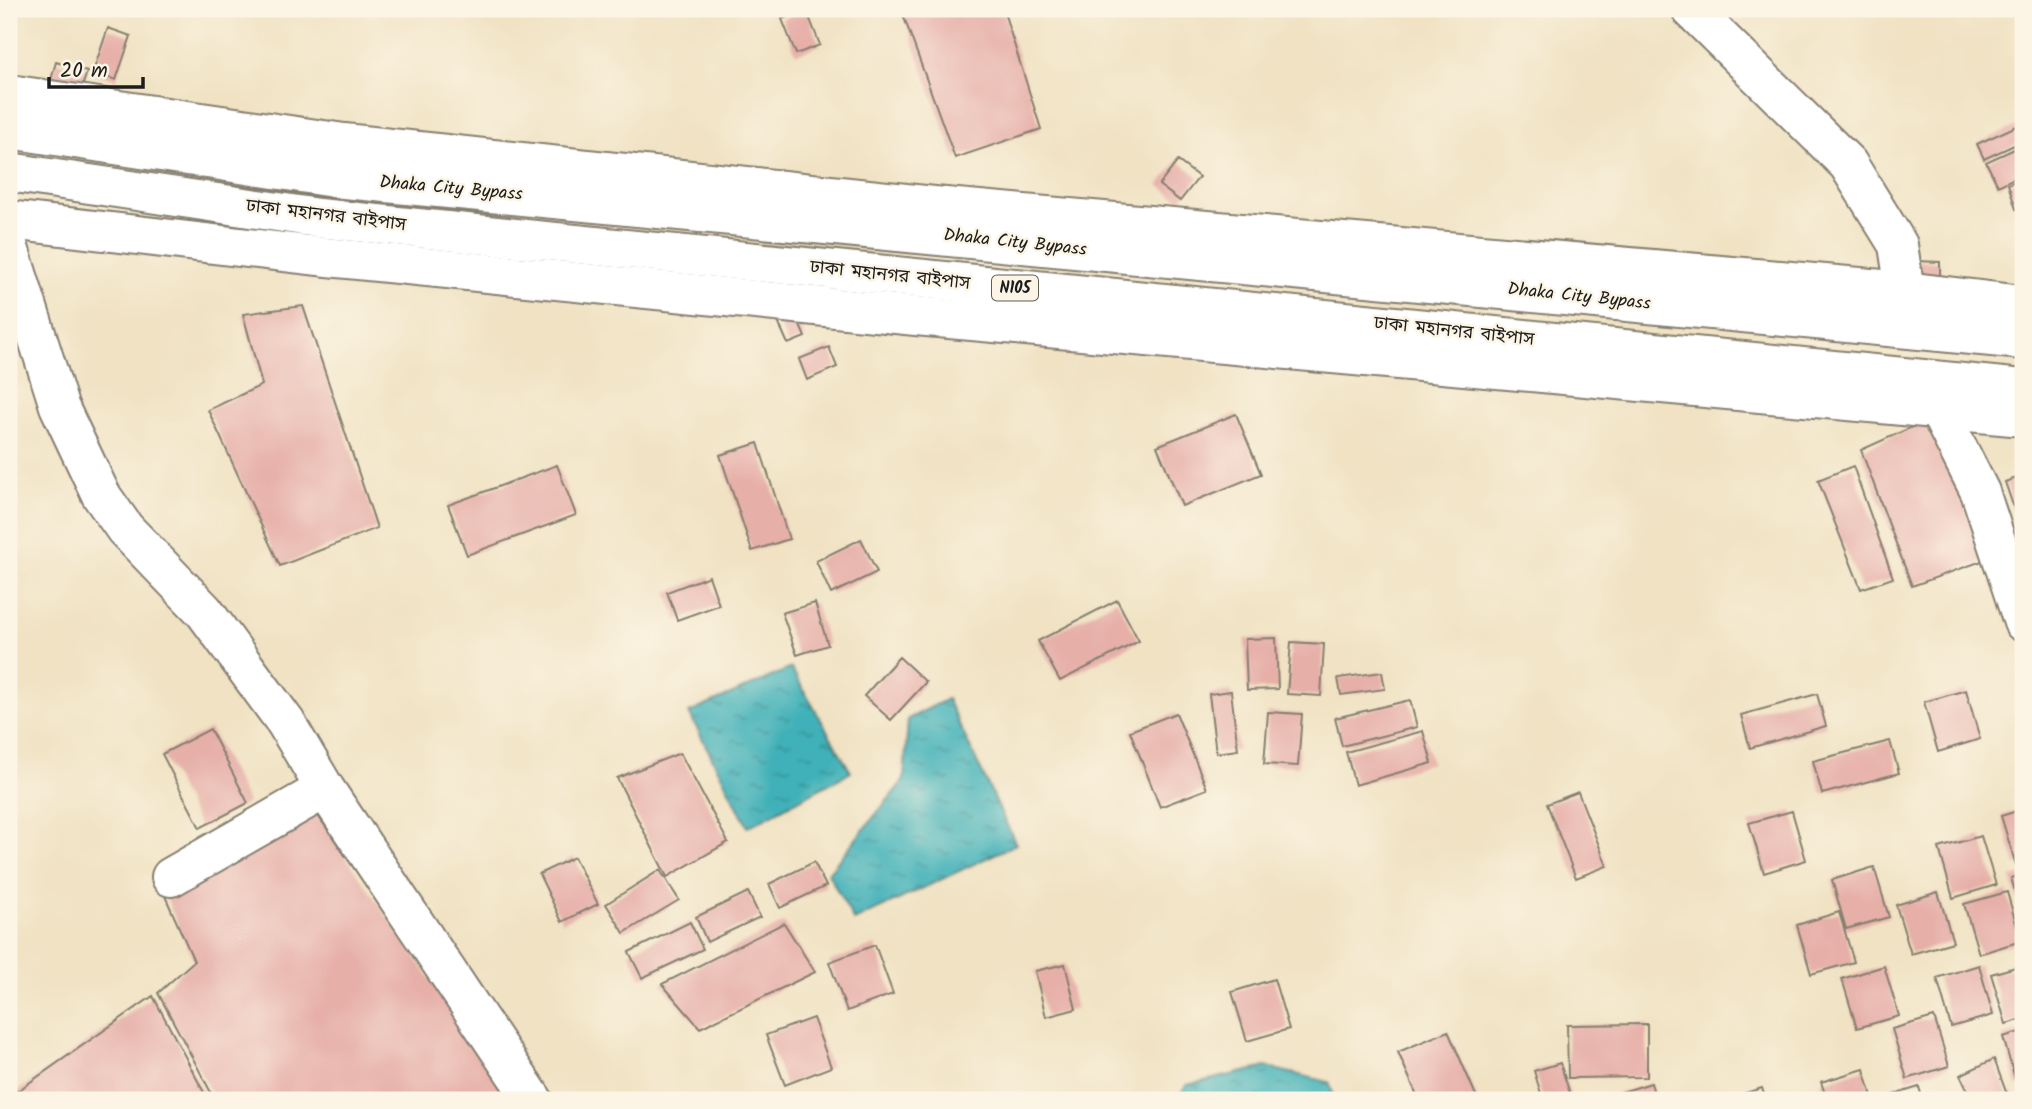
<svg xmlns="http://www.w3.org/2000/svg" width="2032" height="1109" viewBox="0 0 2032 1109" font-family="Kalam,'Noto Sans Bengali',sans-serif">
  <defs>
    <pattern id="water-ripples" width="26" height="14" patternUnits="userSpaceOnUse" patternTransform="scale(1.75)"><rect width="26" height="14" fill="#40b1b8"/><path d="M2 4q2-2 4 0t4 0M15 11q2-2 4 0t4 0" fill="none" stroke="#358f95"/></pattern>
  </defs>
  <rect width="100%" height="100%" fill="#fcf5e5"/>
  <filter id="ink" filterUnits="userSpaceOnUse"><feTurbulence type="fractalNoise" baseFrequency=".0143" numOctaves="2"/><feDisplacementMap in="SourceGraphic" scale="14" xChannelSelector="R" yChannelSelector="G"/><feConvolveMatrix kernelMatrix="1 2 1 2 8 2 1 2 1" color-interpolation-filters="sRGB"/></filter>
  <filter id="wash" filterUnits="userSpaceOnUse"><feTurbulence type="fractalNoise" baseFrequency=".00686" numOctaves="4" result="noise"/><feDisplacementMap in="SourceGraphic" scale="28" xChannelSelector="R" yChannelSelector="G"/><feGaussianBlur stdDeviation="1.57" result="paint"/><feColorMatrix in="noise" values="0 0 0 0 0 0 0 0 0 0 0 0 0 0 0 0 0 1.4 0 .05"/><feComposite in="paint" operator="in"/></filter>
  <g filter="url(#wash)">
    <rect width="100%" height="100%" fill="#f0e2c3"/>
    <path fill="url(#water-ripples)" stroke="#2e666a" stroke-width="2" d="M791,668L851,772L748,827L689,713Z
      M947,699L1016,844L854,921L828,873L904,780L908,719Z
      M1266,1067L1329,1082L1335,1100H1175L1187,1085Z"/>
    <g id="blocks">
      <path fill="#e6afa8" d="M806,9L820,45L796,54L782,19Z
        M901,9H1003L1041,129L955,158Z
        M108,28L131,36L116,80L93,72Z
        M56,62L87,72L81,90L51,80Z
        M2023,123V141L1984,159L1977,144Z
        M2023,145V174L1998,186L1986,162Z
        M1178,161L1199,177L1180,201L1159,185Z
        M2023,178V210L2016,209L2008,184Z
        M1915,261L1940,262V277L1914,276Z
        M303,306L377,528L280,566L208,410L262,385L243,314Z
        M792,307L805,337L788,344L775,315Z
        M829,347L837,367L807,380L799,359Z
        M1236,414L1261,474L1182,506L1157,446Z
        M1932,418L1985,560L1912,586L1861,450Z
        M758,443L789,539L752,551L720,455Z
        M557,465L576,515L467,555L448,505Z
        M1853,466L1893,578L1861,589L1818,480Z
        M2023,476V535L2005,482Z
        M861,539L877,572L831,594L816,561Z
        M709,576L719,605L677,620L667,592Z
        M1117,600L1139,641L1060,681L1038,641Z
        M815,603L828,645L797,655L782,613Z
        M1276,638L1278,689L1247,690L1245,639Z
        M1291,642L1324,644L1321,696L1287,694Z
        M899,657L926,682L891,720L864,696Z
        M1382,672L1385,689L1341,695L1338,678Z
        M1966,690L1980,739L1938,752L1924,702Z
        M1231,691L1238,750L1216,753L1209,694Z
        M1817,694L1826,726L1750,748L1741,715Z
        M1410,700L1417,727L1342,746L1335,718Z
        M1268,712L1302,714L1298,766L1264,764Z
        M1176,713L1207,789L1160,807L1130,731Z
        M210,729L248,803L200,828L162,754Z
        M1423,731L1432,763L1355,785L1346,752Z
        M1890,741L1899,773L1822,794L1813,761Z
        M680,753L728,842L667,877L617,778Z
        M1578,792L1607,866L1576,878L1547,804Z
        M2023,809V863L2016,865L2001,816Z
        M1792,811L1806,860L1764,873L1749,823Z
        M316,813L514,1100H215L158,993L194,961L165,896Z
        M1981,836L1996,885L1953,898L1939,848Z
        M574,857L598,904L562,922L539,874Z
        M814,862L826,886L780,908L769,884Z
        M1874,867L1889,917L1846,929L1832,880Z
        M660,870L679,900L624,933L606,904Z
        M2023,875V917L2011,878Z
        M748,892L760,917L707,942L696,917Z
        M1938,892L1953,942L1911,954L1896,905Z
        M2007,892L2021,941L1979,954L1964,904Z
        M1839,912L1854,962L1811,974L1797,925Z
        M690,922L703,949L642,978L629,952Z
        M784,923L815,972L700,1028L662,984Z
        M875,945L893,994L847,1011L829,962Z
        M1065,964L1076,1009L1046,1017L1035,971Z
        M1979,965L1993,1015L1951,1027L1937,978Z
        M2023,965V1019L2006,1024L1991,974Z
        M1884,966L1899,1016L1857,1028L1842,979Z
        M1274,979L1289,1029L1247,1041L1232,992Z
        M153,996L208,1100H9V1097Z
        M1934,1017L1949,1066L1907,1079L1892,1029Z
        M813,1018L831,1067L785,1085L766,1035Z
        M1647,1024V1077L1568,1078L1567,1025Z
        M1448,1031L1478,1100H1419L1398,1052Z
        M2023,1031V1084L2017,1086L2003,1037Z
        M1994,1059L2009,1100H1972L1960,1075Z
        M1560,1063L1572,1100H1543L1534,1071Z
        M1864,1069L1873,1100H1827L1821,1082Z
        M1651,1083L1656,1100H1610L1609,1096Z
        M1919,1087L1923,1100H1877Z
        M1762,1088L1766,1100H1722Z"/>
    </g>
  </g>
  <g filter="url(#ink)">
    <use href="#blocks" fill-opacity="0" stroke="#867f70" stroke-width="2"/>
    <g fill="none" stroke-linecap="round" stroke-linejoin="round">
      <g stroke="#867f70" stroke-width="42">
        <path id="minor" d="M1691,9L1848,164L1898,245L1905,291
          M9,248L59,406L101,495L125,529L204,611L286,723L325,789L533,1100
          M1938,409L1980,492L2023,622
          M171,877L325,789"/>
      </g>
      <g stroke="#867f70" stroke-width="42">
        <path id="major" d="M9,94L344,143L934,206L1905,291L2023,305
          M9,220L326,257L916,316L2023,417"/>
      </g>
      <g stroke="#867f70" stroke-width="42">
        <path id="highway" d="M9,129L334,178L2023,340
          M9,172L318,218L2023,389"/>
      </g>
      <use href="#minor" stroke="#fff" stroke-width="38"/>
      <use href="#major" stroke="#fff" stroke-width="38"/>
      <use href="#highway" stroke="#fff" stroke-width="38"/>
    </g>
  </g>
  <g text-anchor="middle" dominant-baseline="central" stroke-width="5" stroke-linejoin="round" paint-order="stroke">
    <rect fill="#fcf5e5" stroke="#5f5d58" stroke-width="2" x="992" y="275.5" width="46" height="25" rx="5"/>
    <g font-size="16" font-weight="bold" fill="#1c1c1c">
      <text x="1015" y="288">N105</text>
    </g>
    <g font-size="18" fill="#1c1c1c" stroke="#fcf5e5">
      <text transform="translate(451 189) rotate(5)">Dhaka City Bypass</text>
      <text transform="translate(326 216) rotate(7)">ঢাকা মহানগর বাইপাস</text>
      <text transform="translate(1015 243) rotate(6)">Dhaka City Bypass</text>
      <text transform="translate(890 276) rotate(6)">ঢাকা মহানগর বাইপাস</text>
      <text transform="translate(1579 297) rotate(6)">Dhaka City Bypass</text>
      <text transform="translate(1454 332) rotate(6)">ঢাকা মহানগর বাইপাস</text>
    </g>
  </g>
  <rect width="2032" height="1109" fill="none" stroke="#fcf5e5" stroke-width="35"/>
  <path d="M49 77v10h94v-10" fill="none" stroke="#1c1c1c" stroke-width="3.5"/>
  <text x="60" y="77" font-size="21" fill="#1c1c1c" stroke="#fcf5e5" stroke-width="5" paint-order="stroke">20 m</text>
</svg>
